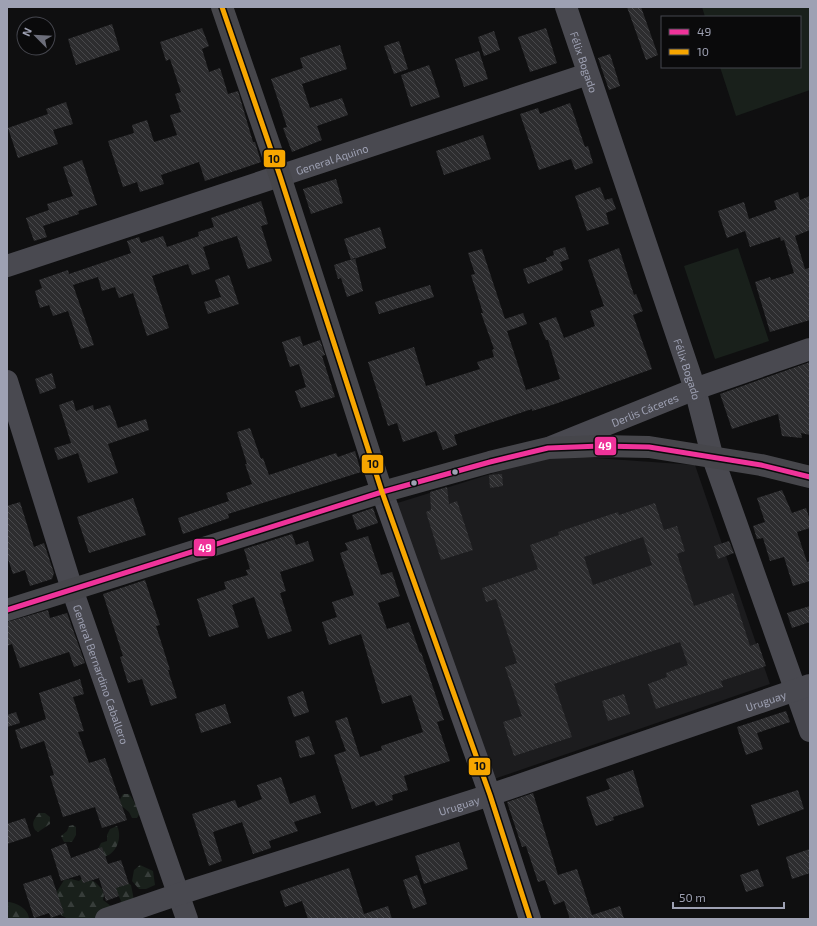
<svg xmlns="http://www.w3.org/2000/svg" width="817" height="926" viewBox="0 0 817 926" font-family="'Exo 2',sans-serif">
  <defs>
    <pattern id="forest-firs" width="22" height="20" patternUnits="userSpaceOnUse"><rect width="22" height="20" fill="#19201b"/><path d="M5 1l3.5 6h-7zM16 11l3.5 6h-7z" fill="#373d3a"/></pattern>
    <pattern id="building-back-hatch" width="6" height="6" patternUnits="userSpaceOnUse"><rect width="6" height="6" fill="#2d2d2f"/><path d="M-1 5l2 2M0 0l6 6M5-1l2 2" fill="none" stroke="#48484b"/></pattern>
  </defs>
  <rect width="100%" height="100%" fill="#0f0f10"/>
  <path fill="#1c1c1e" d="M552,455L695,465L770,684L491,780L391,505Z"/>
  <path fill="url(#forest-firs)" d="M123,794H129C134,800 136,806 140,813L137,818H132L129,812L118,803Z
    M39,813H45L50,817V824L38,832L35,830C31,823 34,819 39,813Z
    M73,825L76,827V835L72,842H64L61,836L67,831L69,826Z
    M117,826C123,838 116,855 103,857L98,849L101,843L107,841V835L110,829Z
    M140,865L153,871L155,885L146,889H139L132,881L134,870Z
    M84,877L95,882L102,889L104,895L103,900L111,906L95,919H68L61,915L56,893L64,880L71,879L79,881Z
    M112,880H123L131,885L134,900L120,904L121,901Z
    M7,902C16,902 29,909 29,919H7Z"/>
  <path fill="#19201b" d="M702,7H810V90L736,116L720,67H800V17H705Z
    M738,248L769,341L715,359L684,266Z"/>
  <path fill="url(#building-back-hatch)" fill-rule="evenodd" d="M627,7H641L658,55L646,60Z
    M112,24L120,50L76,65L68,39Z
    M202,28L209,46L202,49L209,72L220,68L228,94L238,91L253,142H255L261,162L205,181L199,162L161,175L164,184L140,192L137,182L123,187L108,141L134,133L132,125L147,120L154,142L177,135L170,115L181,112L175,94L181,92L170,59L166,61L160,42Z
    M546,28L557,63L530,72L518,37Z
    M494,31L500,50L484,56L478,37Z
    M399,41L408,69L394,74L384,46Z
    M340,45L347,69L302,84L310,108L342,98L348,115L317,126L322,140L292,152L283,128L287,127L271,79L303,68L300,58Z
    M479,51L488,79L464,87L455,59Z
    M610,54L620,86L609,90L598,58Z
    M429,65L440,97L411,107L401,75Z
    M66,102L73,124L53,130L58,144L18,158L8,128L48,114L46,109Z
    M570,103L585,147L588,146L593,163L575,170L571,159L539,170L520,114L538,108L540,114Z
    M483,135L491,159L444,175L436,151Z
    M82,160L97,205L78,211L79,214L43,226L47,237L34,241L26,218L49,210L47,204L73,196L63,167Z
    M336,179L343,203L311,214L303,189Z
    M600,187L605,200L612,198L616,209L606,213L609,224L587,231L575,196Z
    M798,192L800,200L810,196V230L795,236L805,269L810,268V320L770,332L755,282L770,277L771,280L794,273L784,240L781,241L780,237L750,247L745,231L727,238L718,211L744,202L749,219L777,209L774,201Z
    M261,201L268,224L261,226L272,261L248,269L237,236L203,247L210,269L192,275L188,264L152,276L169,328L147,336L133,293L119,298L115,287L102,291L98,277L73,285L94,345L81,349L68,311L53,316L49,305L40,308L35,291L42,288L39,280L68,270L69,274L131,253L127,241L139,237L141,243L163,236L167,247L199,236L198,232L214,227L211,218Z
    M380,227L386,248L351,260L344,239Z
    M565,247L569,259L560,262L563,270L528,284L523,269L547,261L546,258L554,255L553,251Z
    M619,248L634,295L636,294L643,311L633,315L652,369L555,404L532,411V409L454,435L457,445L443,450L436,431L403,442L397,423L388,426L368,362L414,347L426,386L480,369L477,362L494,357L492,350L494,349L481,313H483L471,275L475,274L468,253L482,249L505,319L523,313L527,324L507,331L526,390L560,379L548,340H546L539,323L556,317L564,338L595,326L590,311L604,306L588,260Z
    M355,258L363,291L347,297L341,278L338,279L334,265Z
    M229,275L239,304L208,314L204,302L221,297L215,280Z
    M430,285L434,297L379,314L375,302Z
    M300,336L303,346L320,340L325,355L322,356L335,397L301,408L295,391L306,387L299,364L290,367L282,342Z
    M810,362V435L801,433L802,438L782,436L778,414L732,429L720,394Z
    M52,373L56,388L40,394L35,379Z
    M73,400L76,411L93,405L94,410L110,405L118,428L146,419L149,430L108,444L118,473L88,483L78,453L58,460L54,448L71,443L59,405Z
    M250,428L261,459L263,458L269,475L336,453L338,457L355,451L361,472L228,514L229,518L183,534L178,518L229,501L226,493L252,484L245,464H247L237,432Z
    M502,474L503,486L490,488L489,475Z
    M447,487L449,504L457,501L473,550L441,560L426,512L431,510L430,492Z
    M782,490L792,513L806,508L810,520V528L797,532L807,562L810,561V581L793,586L784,557L770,561L763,538L757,539L753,526L765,522L757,498Z
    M133,498L146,535L89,553L77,517Z
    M20,502L34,547L44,543L54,573L52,579L30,586L25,570L13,574L7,556V506Z
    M655,503L664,530L677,526L685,551L677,554L694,606L733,593L750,646L758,643L766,666L721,681L723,687L656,709L648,684L667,677L666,673L688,665L680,642L577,676L554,684L572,737L514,756L503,722L522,716L505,667L517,663L496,599L486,602L482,588L538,569L530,545L559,535L558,532L618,512L619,515ZM643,537L652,565L593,585L584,557Z
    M373,508L378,523L357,530L352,515Z
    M292,534L296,545L308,541L314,561L280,572L286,591L280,593L292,631L268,639L254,597L232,605L239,627L209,637L197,599L226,589L224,582L248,575L246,570L250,569L244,549Z
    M368,536L381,575L392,572L400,596L378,603L387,629L409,622L420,653L421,652L444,720L437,722L450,761L404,776L408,790L392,795L393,800L376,806L374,801L352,809L334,755L346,751L335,721L347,717L360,757L382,750L381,746L423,732L411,695L382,704L361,634L329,645L322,622L337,617L332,602L354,595L340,553L348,550L345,543Z
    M729,541L734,553L718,559L714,546Z
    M145,580L160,625L156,626L170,670H168L177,698L151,706L142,679L128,683L120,657L123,656L103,594Z
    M810,606V622L792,628L787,613Z
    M48,610L50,618L67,613L85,663L74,667L69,652L20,668L12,644L7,646V622Z
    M80,679L84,694L73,697L84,731L78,732L89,763L105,758L127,820L102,828L95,807L63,817L50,776L54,775L44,741L21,749L15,730L46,719L39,693Z
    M303,691L309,712L294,717L287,697Z
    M624,694L630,714L608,721L602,701Z
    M225,704L231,723L201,733L195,714Z
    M786,711L790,722L757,733L763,749L746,755L737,727Z
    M16,712L20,723L7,727V715Z
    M309,736L315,754L300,758L295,741Z
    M633,770L644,807L613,817L614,820L596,826L586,797L610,789L606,779Z
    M281,777L290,804L315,795L321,813L294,822L298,831L269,841L271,848L253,854L242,822L213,832L222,861L209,866L192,814L235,800L238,808L262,799L257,785Z
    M798,790L804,809L758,826L751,805Z
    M533,793L558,875L577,869L592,915L620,906L624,919H570L564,901L554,905L545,880L538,882L526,846L522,847L507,802Z
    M25,818L31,836L7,844V824Z
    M459,842L468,869L424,884L415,856Z
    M66,843L71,858L102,847L108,864L121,860L129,884L116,888L119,896L106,901L99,878L83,883L80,875L61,881L51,849Z
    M810,849V873L792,879L786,857Z
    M349,868L364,914L388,906L392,919H308L302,901L285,907L280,891Z
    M758,869L764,886L746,892L740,875Z
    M51,875L64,913L51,918L49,913L34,918L23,884Z
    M417,875L427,904L413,909L403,880Z"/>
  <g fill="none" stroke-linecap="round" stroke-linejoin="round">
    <g stroke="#494950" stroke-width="22">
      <path id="s1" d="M566,7L695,389L712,455L810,731"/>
      <path id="s2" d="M7,266L588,74"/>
      <path id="s3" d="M7,381L72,589L187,919"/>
      <path id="s4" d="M551,447L695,389L810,349"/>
      <path d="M382,492L490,795L530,919"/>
      <path id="s5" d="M106,919L179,894L490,795L810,685"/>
    </g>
    <path stroke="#46464b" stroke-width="22" d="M222,7L280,176L382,492"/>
    <path stroke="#46464b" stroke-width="22" d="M7,610L382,492L490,462L548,448L601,446L649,447L761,465L810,477"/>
    <g stroke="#0a0a0b" stroke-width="8">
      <path id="bus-1" d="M7,610L382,492L490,462L548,448L601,446L649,447L761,465L810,477"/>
    </g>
    <g stroke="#0a0a0b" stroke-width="8">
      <path id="bus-2" d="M222,7L280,176L382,492L490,795L530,919"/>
    </g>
    <use href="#bus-1" stroke="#ef339a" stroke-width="5"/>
    <use href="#bus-2" stroke="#f7a600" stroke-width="5"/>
  </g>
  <g fill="#9ea1b3" stroke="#0a0a0b" stroke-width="1.5">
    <circle cx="455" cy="472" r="3.5"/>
    <circle cx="414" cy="483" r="3.5"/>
  </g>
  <g text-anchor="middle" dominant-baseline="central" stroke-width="3.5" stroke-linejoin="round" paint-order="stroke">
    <g font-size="11" fill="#9ea1b3" stroke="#0a0a0b">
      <text stroke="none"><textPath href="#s1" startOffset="58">Félix Bogado</textPath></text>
      <text stroke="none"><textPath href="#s2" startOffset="342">General Aquino</textPath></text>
      <text stroke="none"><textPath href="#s1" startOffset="382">Félix Bogado</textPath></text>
      <text stroke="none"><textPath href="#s4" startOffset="101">Derlis Cáceres</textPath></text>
      <text stroke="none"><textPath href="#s3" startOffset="308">General Bernardino Caballero</textPath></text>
      <text stroke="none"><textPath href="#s5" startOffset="695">Uruguay</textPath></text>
      <text stroke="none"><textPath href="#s5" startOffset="371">Uruguay</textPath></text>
    </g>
  </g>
  <g stroke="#0a0a0b" stroke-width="1.5">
    <rect x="263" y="149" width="23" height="19" rx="4" fill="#f7a600"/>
    <rect x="594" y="436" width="23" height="20" rx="4" fill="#ef339a"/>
    <rect x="361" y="454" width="23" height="20" rx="4" fill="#f7a600"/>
    <rect x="193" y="538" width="23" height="19" rx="4" fill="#ef339a"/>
    <rect x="468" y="757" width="23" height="19" rx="4" fill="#f7a600"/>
  </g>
  <g font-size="11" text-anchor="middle" font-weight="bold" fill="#fff">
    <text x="605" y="450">49</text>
    <text x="205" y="552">49</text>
  </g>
  <g font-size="11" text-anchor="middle" font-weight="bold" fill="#111">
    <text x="274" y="163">10</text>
    <text x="373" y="468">10</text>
    <text x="480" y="770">10</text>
  </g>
  <rect width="817" height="926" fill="none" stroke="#9ea1b3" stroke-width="16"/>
  <rect x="661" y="16" width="140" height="52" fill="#0a0a0b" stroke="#45464e"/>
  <rect x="669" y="29" width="20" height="6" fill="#ef339a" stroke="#45464e"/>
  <text x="697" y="36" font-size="12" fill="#9ea1b3">49</text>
  <rect x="669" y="49" width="20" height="6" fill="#f7a600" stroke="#45464e"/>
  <text x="697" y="56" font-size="12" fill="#9ea1b3">10</text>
  <g transform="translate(36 36) rotate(294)"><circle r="19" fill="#0a0a0b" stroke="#45464e"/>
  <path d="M0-3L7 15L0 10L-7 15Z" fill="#6c6e7a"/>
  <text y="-6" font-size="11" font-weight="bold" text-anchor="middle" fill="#9ea1b3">N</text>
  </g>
  <path d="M673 902v6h111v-6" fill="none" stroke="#9ea1b3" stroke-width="2"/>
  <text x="679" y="902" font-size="12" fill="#9ea1b3" stroke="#0a0a0b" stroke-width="3" paint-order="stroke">50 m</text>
</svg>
